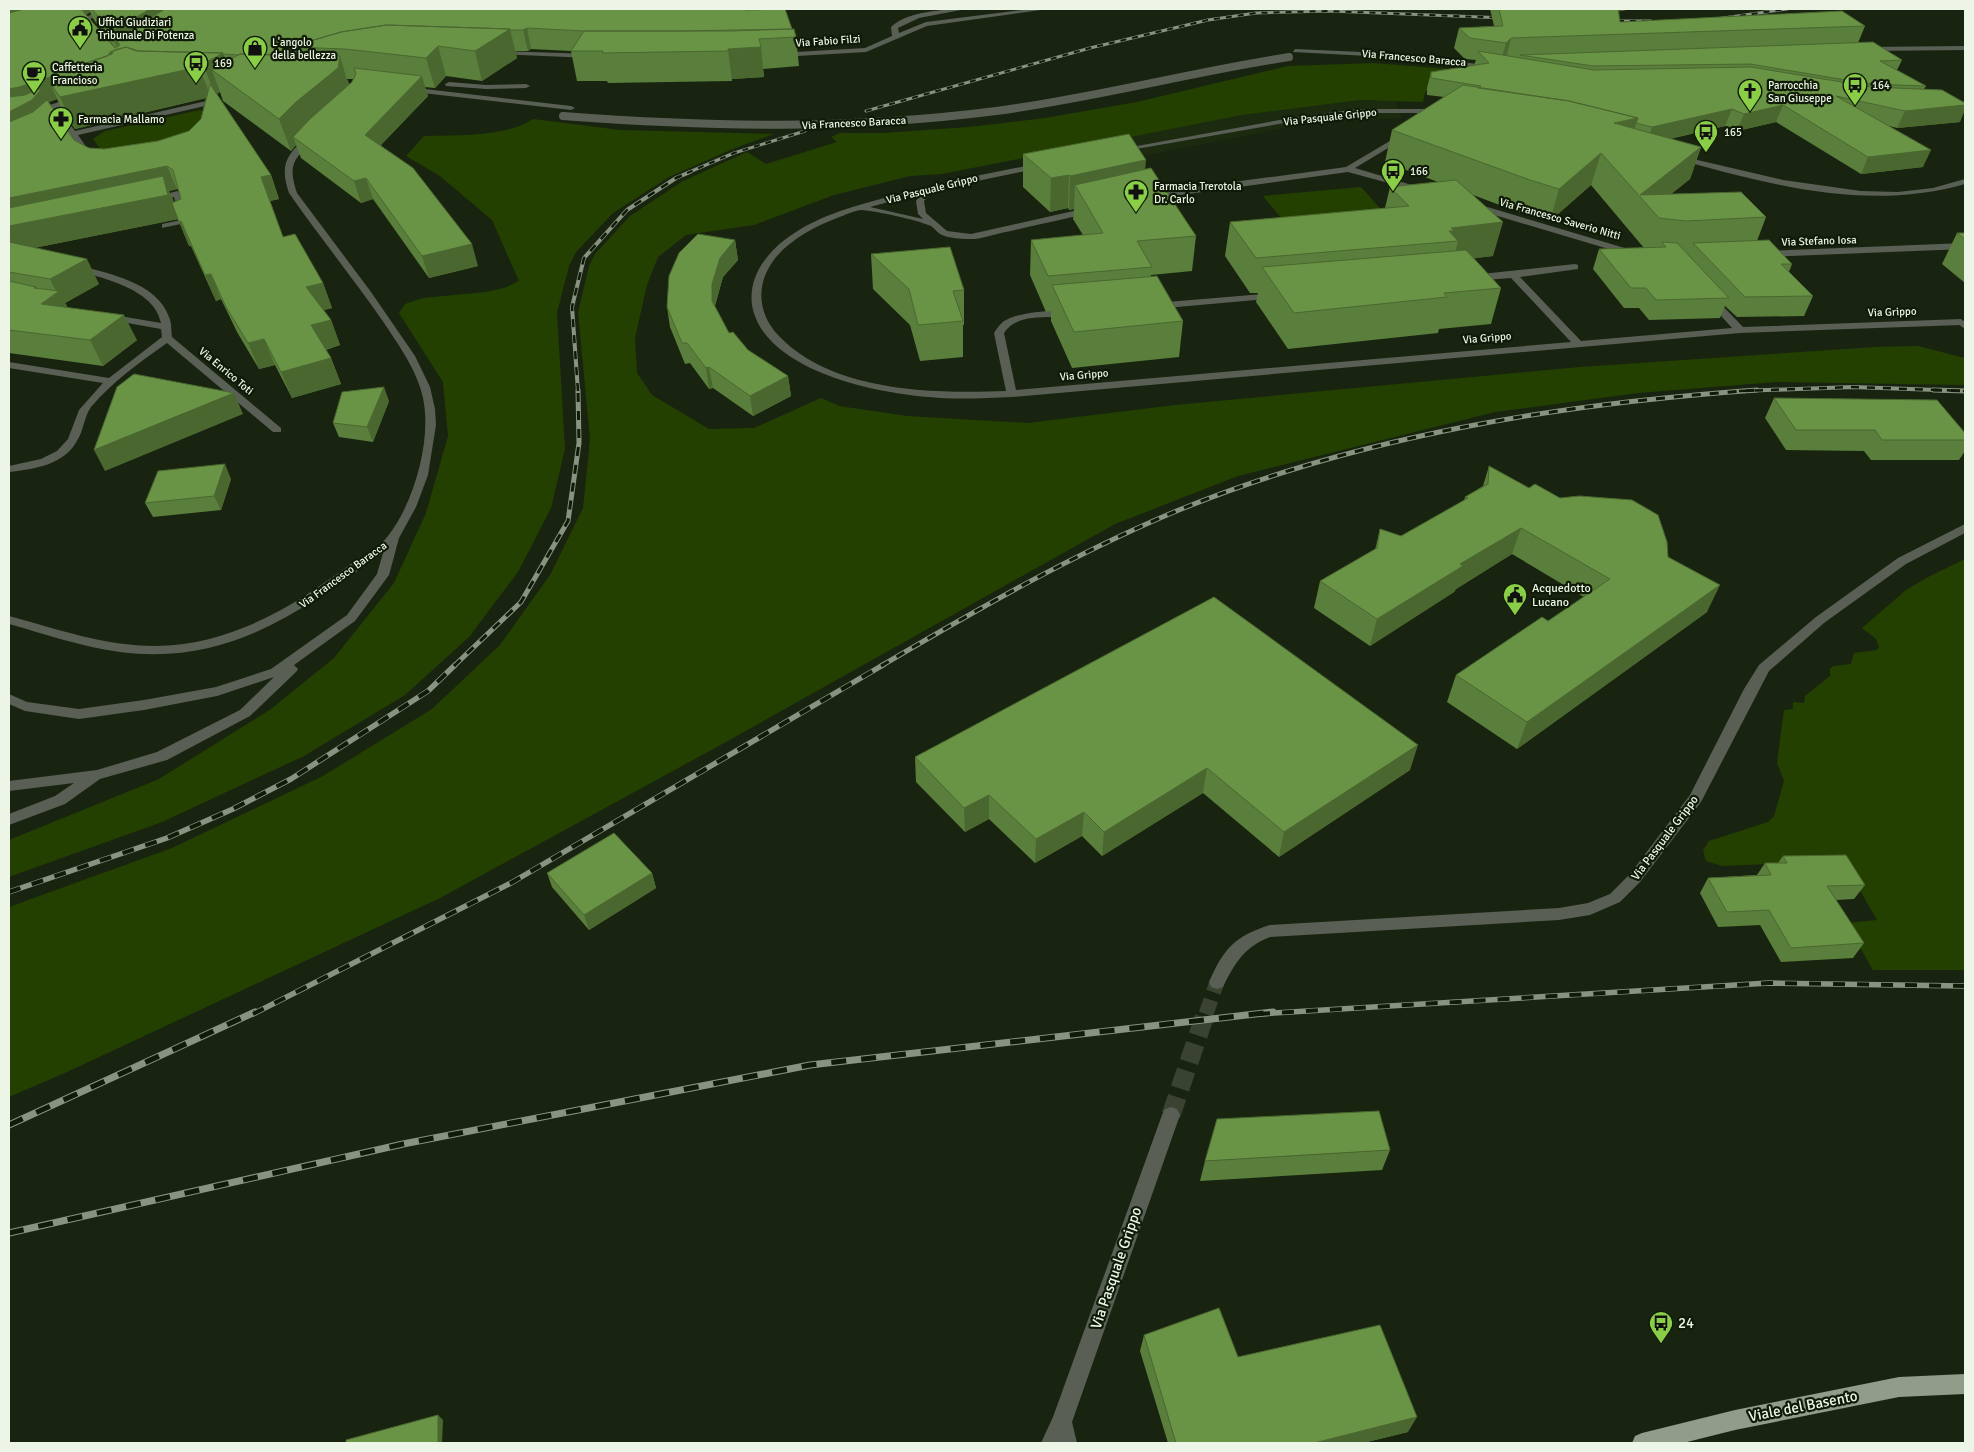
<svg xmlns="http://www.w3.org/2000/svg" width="1974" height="1452" viewBox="0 0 1974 1452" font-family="Signika,sans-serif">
  <rect width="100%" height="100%" fill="#192410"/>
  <path fill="#1c2b10" d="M1360,100L1395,101L1402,118L1310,123L1061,172L1102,141L1242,115Z"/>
  <path fill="#234001" d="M1373,63L1475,71L1430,86L1425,93L1423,102L1360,100L1242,115L942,174L910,176L834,195L754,225L686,235L658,257L647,285L635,338L637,373L652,395L709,429L754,428L821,398L839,406L907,416L1028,423L1175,405L1580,367L1875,347L1918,346L1965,358V385L1776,382L1638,393L1495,412L1238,476L1115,524L726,742L440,898L67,1072L9,1097V907L172,848L323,776L432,709L500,645L550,575L583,508L590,439L578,312L589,266L595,254L630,216L683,181L747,152L766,164L837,142L831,137L840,133H883L969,127L1045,118L1137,102L1288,66Z
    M200,110L204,112L192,144L109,161L93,139L105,131Z
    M533,119L620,130L774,134L735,148L669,177L613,213L576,252L569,266L557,313L565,449L551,508L518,572L469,637L405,695L304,756L162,822L9,877V840L159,779L271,709L334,658L394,583L426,513L448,436L443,382L399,313L405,304L423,298L486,292L504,288L519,281L492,220L440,176L406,156L424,136C455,135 507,137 533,119Z
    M1361,187L1387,216L1287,225L1263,196Z
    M1965,559V970H1873L1846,923L1877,920L1843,861L1722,866L1706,861L1703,850L1709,841L1768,822L1774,816L1784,781L1777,763L1784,710L1793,709V702L1804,703L1805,696L1830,676V669L1833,666L1851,664L1854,653L1877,650L1879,647L1876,639L1862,628L1906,590L1930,576Z"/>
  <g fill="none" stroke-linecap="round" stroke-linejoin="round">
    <path stroke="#394330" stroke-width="15" stroke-dasharray="15 8" stroke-linecap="butt" d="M1206,1014L1217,982"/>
    <path stroke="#394330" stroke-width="19" stroke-dasharray="19 9" stroke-linecap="butt" d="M1171,1115L1206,1012"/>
    <path fill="#595f55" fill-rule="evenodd" d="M100,9H107L89,20H85V18Z
      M952,9H966L919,18L898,28L899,33L926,22L1031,9H1048L927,26L866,52L780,57L776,55L780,53L865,48L892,36L891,27C906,13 932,11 952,9Z
      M1965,46V50L1866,51L1862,49L1866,47Z
      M1295,49L1406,54L1498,67L1494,69L1406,58L1293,52Z
      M497,51L591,54L595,56L591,58L495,54Z
      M449,82L486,85L526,84L530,86L526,88L486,89L446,86L445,84Z
      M408,87L571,106L575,108L571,110L405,91V87Z
      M78,96H81V100L35,115L9,119V115L31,111Z
      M215,99L219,101L218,103L78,135L94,158L90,160H87L54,114L61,112L75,131Z
      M1358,109H1440L1444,111L1440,113H1358L1296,121L1119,152L1115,150L1296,117Z
      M1405,132L1409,134L1408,136L1355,168L1425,189V193L1348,172L1151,199L1147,196L1151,193L1346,167Z
      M309,135L316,137C297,158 286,161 297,193L371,292L415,356L430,387L435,409L436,425L428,475L416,507L399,538L389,575L355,621L294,665L298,669L296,672L250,716L167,760L100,779L65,804L9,825V814L55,796L74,783L9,791V781L97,770L157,752L240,710L274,677L217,696L144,710L79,719L25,711L9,704V694L27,702L79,709L144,700L216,687L271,669L347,615L377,574L383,553C299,612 229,666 120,652C82,647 45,634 9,624V616C57,629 105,646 155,646C231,645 293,607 352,563C364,554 379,548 388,536C414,503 432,440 423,398C417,370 398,344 382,320C352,277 319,236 289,193C279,164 287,154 309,135Z
      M1676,155L1783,180L1861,191L1898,192L1933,188L1965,179V184C1867,212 1772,185 1676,159Z
      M1042,163H1045V167L934,190L924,201L926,213L947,231L971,234L1091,207L1094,208V212C1065,219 1035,225 1006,232C994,234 980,240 969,239C961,239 946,238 940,234C937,232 934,228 931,226C914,219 880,212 862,210C855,210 843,216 837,218C806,230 768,251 762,287C759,305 766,322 778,335C831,392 934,394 1006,391L994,333C998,327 1001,322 1008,319C1019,313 1065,307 1074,314L1069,317C1048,318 1017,313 1004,333L1016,390L1571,342L1511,278L1472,281L1467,278L1472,275L1575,264L1578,265V269L1520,277L1581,341L1732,328L1706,299L1711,296L1714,297L1743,327L1961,319L1965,323L1961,325L1740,333L1012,397C984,398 957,400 929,397C875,393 763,370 752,305C748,276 768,251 790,236C818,216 851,207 884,198C936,184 989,173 1042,163ZM922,193L916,201L918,214L923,219L870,207Z
      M177,191L181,194L190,222L162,228V224L181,220L174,197L154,202L150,199Z
      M1474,203L1638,252L1640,254L1632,256L1471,208L1470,206Z
      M1965,243V249L1765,257L1760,254L1765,251Z
      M76,265C107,273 157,282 169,317C172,324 171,331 172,337L281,428V432H273L167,343C140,362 112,382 91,407C84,417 84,429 78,439C65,465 35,469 9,472V466L41,459L57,451L68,439L79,410L103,383L9,368V362L109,378L162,337L161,329L105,319V315L108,314L161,323C155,289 101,277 73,270L71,268Z
      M1276,293L1281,296L1279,298L1155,309L1150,306L1155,303Z"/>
    <path fill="#595f55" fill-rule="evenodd" d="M1958,320L1965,321V329L1958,324Z
      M1965,524V533L1906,564L1824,623L1769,671L1701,802L1640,882L1620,902L1590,915L1559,920L1270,937C1244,947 1235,963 1223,987L1217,989L1211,987L1209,982C1224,948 1235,936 1270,925L1559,908L1588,903L1610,894L1630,874L1690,795L1744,689L1759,665L1816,617L1898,558Z
      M1171,1107L1177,1109L1180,1115L1072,1422L1077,1443H1041L1053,1417L1162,1115L1165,1109Z"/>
    <path fill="#919d88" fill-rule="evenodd" d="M1965,1374V1394L1899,1397L1735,1430L1683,1443H1632L1635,1436L1642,1433L1735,1410L1899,1377Z"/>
    <g stroke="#899382" stroke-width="3">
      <path id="rail-far4" d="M1716,19L1787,9
        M1606,21H1651
        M866,111L1090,48L1208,20L1256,13L1329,11L1506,18
        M687,173L734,153L805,131"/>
    </g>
    <g stroke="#899382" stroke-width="4">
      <path id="rail-far3" d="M578,391L572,307L584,258L627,210L676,178L690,172
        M1739,391L1853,387L1965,391"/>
    </g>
    <g stroke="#899382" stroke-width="5">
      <path id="rail-far2" d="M1933,390L1965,391
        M454,666L521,602L568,521L579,443L578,390
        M881,666C976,610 1072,555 1174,512C1358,436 1559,404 1757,390"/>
    </g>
    <g stroke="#899382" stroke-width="5.5">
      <path id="rail-far1" d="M9,892L167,838L233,809L291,779L428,691L455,665
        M253,1014L511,883L883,665
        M1258,1014L1769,983L1965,986"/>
    </g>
    <g stroke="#899382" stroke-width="7">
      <path id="rail" d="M9,1125L255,1012
        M9,1233L403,1144L810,1065L1273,1012"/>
    </g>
    <use href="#rail-far4" stroke="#101b07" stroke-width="2" stroke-dasharray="6" stroke-linecap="butt"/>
    <use href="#rail-far3" stroke="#101b07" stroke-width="2.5" stroke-dasharray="8" stroke-linecap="butt"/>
    <use href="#rail-far2" stroke="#101b07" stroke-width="3" stroke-dasharray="9" stroke-linecap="butt"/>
    <use href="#rail-far1" stroke="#101b07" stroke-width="4" stroke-dasharray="12" stroke-linecap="butt"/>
    <use href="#rail" stroke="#101b07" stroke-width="5" stroke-dasharray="15" stroke-linecap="butt"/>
    <path stroke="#595f55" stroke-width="8" d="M563,116C711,127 848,130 996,111C1095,98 1191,72 1289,57"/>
  </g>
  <path fill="#5a7e3b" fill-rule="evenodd" d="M9,9H785L792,29L796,37L799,66L763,69L764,77L732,79V81L608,83L607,81H577L571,51L531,49L528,51H515L517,58L482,81L446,76L435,88L425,87L428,96L381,145L478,266L429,278L373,199L361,203L301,158L296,145L291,151L223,101L220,92L217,94L271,175L279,199L270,201L283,237L323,283L332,308L324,310L331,320L340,345L326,350L331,358L341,384L292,398L275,365L259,369L237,332L221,299L216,301L191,246H189L178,219L34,248L99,284L65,303L68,308L137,340L103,366L9,353ZM90,12L94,20L115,48L86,15ZM347,79H353L352,82L349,84ZM206,98L201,119L189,131L158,141L104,149L89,148L74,140L49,102L57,99L64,114L75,129ZM177,189L178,190L181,199L174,203L169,191Z
    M1490,9H1632L1619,11L1620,22L1865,26L1858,43L1902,60L1897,70L1926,86L1924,89L1960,122L1897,128L1889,126L1923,167L1861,174L1776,122L1737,131L1725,126L1670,139L1701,147L1690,179L1671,194L1766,217L1757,241L1792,264L1789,272L1813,296L1804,316L1737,317L1725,306L1720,318L1649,320L1639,308H1624L1593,269L1599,249L1644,248L1591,185L1550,221L1521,213L1473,195L1493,256L1474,258L1501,288L1491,324L1439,329L1438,333L1288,349L1256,302L1258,293H1250L1225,256L1230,222L1385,208L1390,187L1438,182L1385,162L1392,130L1444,97L1427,95V88L1431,72L1474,65L1476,60L1465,59L1454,48L1459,28L1494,26Z
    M1023,154L1145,170L1196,236L1192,271L1151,275V277L1183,321L1179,357L1072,368L1051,321V311L1046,312L1030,275L1031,240L1083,235L1073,219L1074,209L1069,210L1068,208L1050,212L1023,187Z
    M1957,233H1965V283L1942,264Z
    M735,240L738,260L723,277L715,306L729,333L748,350L788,376L791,396L753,416L713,388L709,389L690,363L685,364L670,327L667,307Z
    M871,254L964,290V325H963V357L920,361L910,325L873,289Z
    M1774,398L1965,433V451L1959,460H1871L1864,451L1786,450L1765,418Z
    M389,401L373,442L339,437L333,423Z
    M1489,466L1529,488L1668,557L1707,612L1517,749L1447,702L1456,675L1548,621L1584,597L1512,554L1456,589L1454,592L1370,646L1314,608L1320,581L1375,550L1380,529L1401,536L1464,501L1465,497L1483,486Z
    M231,479L221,510L153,517L145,503Z
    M915,757L1410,770L1279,857L1203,793L1102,856L1082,836L1035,863L989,819L965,832L916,782Z
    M1783,856L1865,885L1854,899L1836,900L1864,943L1853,958L1781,962L1760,925L1718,927L1700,893L1708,878L1757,875L1765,863H1778Z
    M547,873H652L656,888L589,930L552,887Z
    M1390,1150L1382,1170L1200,1181L1205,1161Z
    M1144,1335L1238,1357L1408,1432L1363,1443H1168L1140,1351Z"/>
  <path fill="#4a6730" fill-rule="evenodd" d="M9,9H55L9,29Z
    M83,9H89L90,12L86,15Z
    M150,9H192L128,48L140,69L199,67L211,97L75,129L60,97L50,83L57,99L49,102L9,141V89L110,52L118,50L111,32ZM116,39L120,45V50Z
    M1612,9H1632L1610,13Z
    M527,28L531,49L528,51L523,30Z
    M510,29L517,58L482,81L475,51Z
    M1511,38L1506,59L1500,64L1506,43Z
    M438,46L446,76L435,88L426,58Z
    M761,47L764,77L732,79V81L728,49Z
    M291,49L298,70L270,56Z
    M223,53L234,84L212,70L220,92L215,95L203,64Z
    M340,56L349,87L293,137L296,145L291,151L279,119Z
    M422,76L428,96L371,155L365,135Z
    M1783,105L1776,122L1737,131L1744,114Z
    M1965,105V110L1960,122L1897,128L1905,111Z
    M1732,109L1725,126L1646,144L1652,127Z
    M1638,118L1628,149L1614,123Z
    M1701,147L1690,179L1651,210L1640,195Z
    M1931,150L1923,167L1861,174L1868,157Z
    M1601,153L1591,185L1550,221L1559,189Z
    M1146,160L1143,193L1075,185L1074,209L1069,210L1070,176Z
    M167,166L177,189L169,191L173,199L179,219L9,253V198Z
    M271,175L279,199L270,201L261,177Z
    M1069,175L1068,208L1050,212L1051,178Z
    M366,178L373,199L361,203L354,181Z
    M181,221L191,246H189L179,222Z
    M1503,222L1493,256L1453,261L1458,241L1446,242L1451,228Z
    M735,240L738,260L723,277L715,304V321L712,301V284L720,258Z
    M472,244L478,266L429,278L422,256Z
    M87,259L99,284L65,303L72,316L41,304L34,288L36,287L44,302L57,293L50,279Z
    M211,274L221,299L216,301L205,275Z
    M323,283L332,308L316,312L306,287Z
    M124,315L137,340L103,366L90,340Z
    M331,320L340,345L321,351L311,325Z
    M264,339L275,365L259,369L248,343Z
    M331,358L341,384L292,398L281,372Z
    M709,367L713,388L709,389L706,368Z
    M788,376L791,396L753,416L750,396Z
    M384,387L389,401L373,442L367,427Z
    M234,393L243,414L105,471L94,450Z
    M225,464L231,479L221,510L214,496Z
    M1521,528L1512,554L1456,589L1454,592L1370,646L1377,619L1460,564Z
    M1720,585L1707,612L1517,749L1527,722Z
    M1418,745L1410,770L1279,857L1284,832Z
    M1207,768L1203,793L1102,856L1104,832Z
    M989,795V819L965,832L964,808Z
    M1084,812L1082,836L1035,863L1036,839Z
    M652,873L656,888L589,930L584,915Z
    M438,1415L443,1420L442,1443H438Z
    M1417,1417L1408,1432L1363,1443H1314Z"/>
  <path fill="#699345" stroke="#4a6730" d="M24,9H81L115,48L120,45L116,39L165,9H746L745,10L785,9L792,29L680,31H584L527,28L523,30H510V29L386,25L341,32L290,47L291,49L273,55L240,54L239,55L223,54V53L139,51L126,47L110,52L108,56L53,74V76L19,87L9,89V13Z
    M92,9H150L111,32Z
    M1499,9H1618L1620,22L1842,11L1865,26L1511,38L1506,43L1470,38L1459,28L1503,26Z
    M386,25L510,29L475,51L438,46L426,58L345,49L290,47L341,32Z
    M794,29L796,37L759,39L761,47L728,49V51L602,53L603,51H571L584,31H731Z
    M1873,42L1902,60L1880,61L1926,86L1870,84L1750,64L1593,66L1520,55Z
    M126,47L136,51L223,53L203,64L196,59L199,67L60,97L50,83L53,74L112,54L114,50Z
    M1478,51L1594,70L1751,67L1872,87L1942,90L1965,103V105L1905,111L1836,96L1931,150L1868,157L1783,105L1744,114L1732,109L1652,127L1636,123L1638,118L1569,101L1478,88L1481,86L1431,78V72L1489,63Z
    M240,54L340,56L338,68L296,102L279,119L212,70Z
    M354,68L422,76L365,135L413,168L472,244L422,256L366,178L354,181L293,137L310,119L352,82L356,74Z
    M210,84L271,175L261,177L283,237L295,234L323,283L306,287L331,320L311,325L331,358L281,372L264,339L248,343L226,307L211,274L205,275L181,221L179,222L172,203L181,199L173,170L167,166L9,198V122L33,112L47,100L74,140L89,148L104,149L158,141L189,131L201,119Z
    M1463,85L1569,101L1638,118L1614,123L1701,147L1640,195L1741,192L1766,217L1686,221L1659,218L1601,153L1559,189L1530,180L1392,130Z
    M42,88L32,100L9,112V97L25,95Z
    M1129,134L1146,160L1070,176L1069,175L1051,178L1023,154Z
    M1151,168L1196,236L1137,241L1152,267L1048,276L1031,240L1103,233L1075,185Z
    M163,176L168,195L9,226V208Z
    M1456,180L1503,222L1451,228L1454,231H1449L1458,241L1256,258L1230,222L1409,206L1390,187Z
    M1957,233H1965V239Z
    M698,234L735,240L720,258L712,284V301L729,333L733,332L748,350L788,376L750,396L709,367L706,368L687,343H682L667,307L669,276L679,253Z
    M1769,240L1792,264H1781L1813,296L1745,297L1693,243Z
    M9,242L87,259L50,279L9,272Z
    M1662,242L1677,243L1729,298L1656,300L1646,288H1631L1599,249L1666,247Z
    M950,247L964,290L953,291L963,321L918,325L909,289L871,254Z
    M1466,250L1501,288L1444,293L1447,297L1294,313L1262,267Z
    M1157,276L1183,321L1074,332L1052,285Z
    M9,281L36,287L34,288L59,291L41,304L124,315L90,340L9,330Z
    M134,374L234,393L94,450L117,387Z
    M384,387L367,427L333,423L342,392Z
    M1774,398L1937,400L1965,433V440H1882L1875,430H1796Z
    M225,464L214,496L145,503L158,471Z
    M1489,466L1529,488L1535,484L1560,498L1579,496L1632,500L1658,515L1667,542L1668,557L1720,585L1527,722L1456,675L1542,617L1548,621L1610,579L1521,528L1460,564L1463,566L1377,619L1320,581L1377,548L1380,529L1401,536L1468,498L1465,497L1488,484Z
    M1214,597L1418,745L1284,832L1207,768L1104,832L1084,812L1036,839L989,795L964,808L915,757Z
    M614,833L652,873L584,915L547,873Z
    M1846,855L1865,885L1827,886L1864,943L1791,948L1769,910L1727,912L1708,878L1771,875L1765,863H1787L1783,856Z
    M1379,1111L1390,1150L1205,1161L1217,1119Z
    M1219,1308L1238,1357L1380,1325L1417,1417L1314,1443H1176L1144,1335Z
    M438,1415V1443H346V1440Z"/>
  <defs>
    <g id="civic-pin" transform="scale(1.25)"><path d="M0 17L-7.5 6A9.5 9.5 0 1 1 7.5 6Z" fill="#8ace48" stroke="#101b07"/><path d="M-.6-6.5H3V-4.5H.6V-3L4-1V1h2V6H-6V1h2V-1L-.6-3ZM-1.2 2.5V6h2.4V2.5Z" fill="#111"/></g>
    <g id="shop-pin" transform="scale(1.25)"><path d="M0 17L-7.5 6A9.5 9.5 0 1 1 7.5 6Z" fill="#8ace48" stroke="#101b07"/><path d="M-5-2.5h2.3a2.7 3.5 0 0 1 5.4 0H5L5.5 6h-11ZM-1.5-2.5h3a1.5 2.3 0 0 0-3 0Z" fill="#111"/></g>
    <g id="bus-pin" transform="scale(1.25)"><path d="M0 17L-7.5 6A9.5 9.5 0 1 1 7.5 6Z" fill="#8ace48" stroke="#101b07"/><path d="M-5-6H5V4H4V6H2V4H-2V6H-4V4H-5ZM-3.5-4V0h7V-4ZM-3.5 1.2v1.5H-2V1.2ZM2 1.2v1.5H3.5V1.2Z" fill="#111"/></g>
    <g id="cafe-pin" transform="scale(1.25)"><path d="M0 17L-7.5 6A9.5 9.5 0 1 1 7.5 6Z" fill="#8ace48" stroke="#101b07"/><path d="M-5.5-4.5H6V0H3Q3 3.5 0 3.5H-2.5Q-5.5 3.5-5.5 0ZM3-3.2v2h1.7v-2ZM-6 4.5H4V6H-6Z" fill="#111"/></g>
    <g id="church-pin" transform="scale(1.25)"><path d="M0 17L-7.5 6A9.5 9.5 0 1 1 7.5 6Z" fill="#8ace48" stroke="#101b07"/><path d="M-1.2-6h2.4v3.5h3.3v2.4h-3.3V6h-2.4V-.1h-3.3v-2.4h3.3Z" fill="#111"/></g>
    <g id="pharmacy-pin" transform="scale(1.25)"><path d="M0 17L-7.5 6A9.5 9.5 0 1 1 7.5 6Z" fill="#8ace48" stroke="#101b07"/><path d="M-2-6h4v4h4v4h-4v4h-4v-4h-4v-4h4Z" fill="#111"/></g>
  </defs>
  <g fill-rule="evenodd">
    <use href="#civic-pin" x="80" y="28"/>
    <use href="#shop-pin" x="255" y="48"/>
    <use href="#bus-pin" x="196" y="63"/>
    <use href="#cafe-pin" x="34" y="73"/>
    <use href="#bus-pin" x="1855" y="85"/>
    <use href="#church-pin" x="1750" y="91"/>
    <use href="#pharmacy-pin" x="61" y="119"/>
    <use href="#bus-pin" x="1706" y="132"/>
    <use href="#bus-pin" x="1393" y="171"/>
    <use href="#pharmacy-pin" x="1136" y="192"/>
    <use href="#civic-pin" x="1515" y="595"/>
    <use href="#bus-pin" x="1661" y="1323"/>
  </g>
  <g text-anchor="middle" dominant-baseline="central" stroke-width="4.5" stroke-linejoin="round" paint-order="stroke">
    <g font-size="11" fill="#edf5e7" stroke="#101b07" text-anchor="start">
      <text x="98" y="22">Uffici Giudiziari<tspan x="98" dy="13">Tribunale Di Potenza</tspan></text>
      <text x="272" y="42">L'angolo<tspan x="272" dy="13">della bellezza</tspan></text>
      <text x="214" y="63">169</text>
      <text x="52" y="67">Caffetteria<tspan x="52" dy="13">Francioso</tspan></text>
      <text x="1768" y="85">Parrocchia<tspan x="1768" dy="13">San Giuseppe</tspan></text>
      <text x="1872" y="85">164</text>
      <text x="78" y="119">Farmacia Mallamo</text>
      <text x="1724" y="132">165</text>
      <text x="1410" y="171">166</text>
      <text x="1154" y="186">Farmacia Trerotola<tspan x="1154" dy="13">Dr. Carlo</tspan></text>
    </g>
    <g font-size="11" fill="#edf5e7" stroke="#101b07">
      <text transform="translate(828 41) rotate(-4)">Via Fabio Filzi</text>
      <text transform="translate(1414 58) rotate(5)">Via Francesco Baracca</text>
      <text transform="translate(1330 117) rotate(-6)">Via Pasquale Grippo</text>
      <text transform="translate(854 123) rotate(-3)">Via Francesco Baracca</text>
      <text transform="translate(932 189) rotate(-14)">Via Pasquale Grippo</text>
      <text transform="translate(1560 219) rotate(16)">Via Francesco Saverio Nitti</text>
      <text transform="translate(1819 241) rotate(-2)">Via Stefano Iosa</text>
      <text transform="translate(1892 312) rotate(-2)">Via Grippo</text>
      <text transform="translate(1487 338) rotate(-5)">Via Grippo</text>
      <text transform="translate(226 371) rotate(40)">Via Enrico Toti</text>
      <text transform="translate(1084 375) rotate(-5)">Via Grippo</text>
      <text transform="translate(343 575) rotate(-36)">Via Francesco Baracca</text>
    </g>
    <g font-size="12" fill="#edf5e7" stroke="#101b07" text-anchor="start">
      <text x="1532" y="588">Acquedotto<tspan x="1532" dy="14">Lucano</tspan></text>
    </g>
    <g font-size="12" fill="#edf5e7" stroke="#101b07">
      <text transform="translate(1665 838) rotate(-53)">Via Pasquale Grippo</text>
    </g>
    <g font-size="15" fill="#edf5e7" stroke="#101b07">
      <text transform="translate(1116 1268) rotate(-71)">Via Pasquale Grippo</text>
      <text transform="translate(1803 1406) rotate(-11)">Viale del Basento</text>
    </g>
    <g font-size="15" fill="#edf5e7" stroke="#101b07" text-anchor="start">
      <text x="1678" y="1323">24</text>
    </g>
  </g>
  <rect width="1974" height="1452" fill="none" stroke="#edf5e7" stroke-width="20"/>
</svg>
